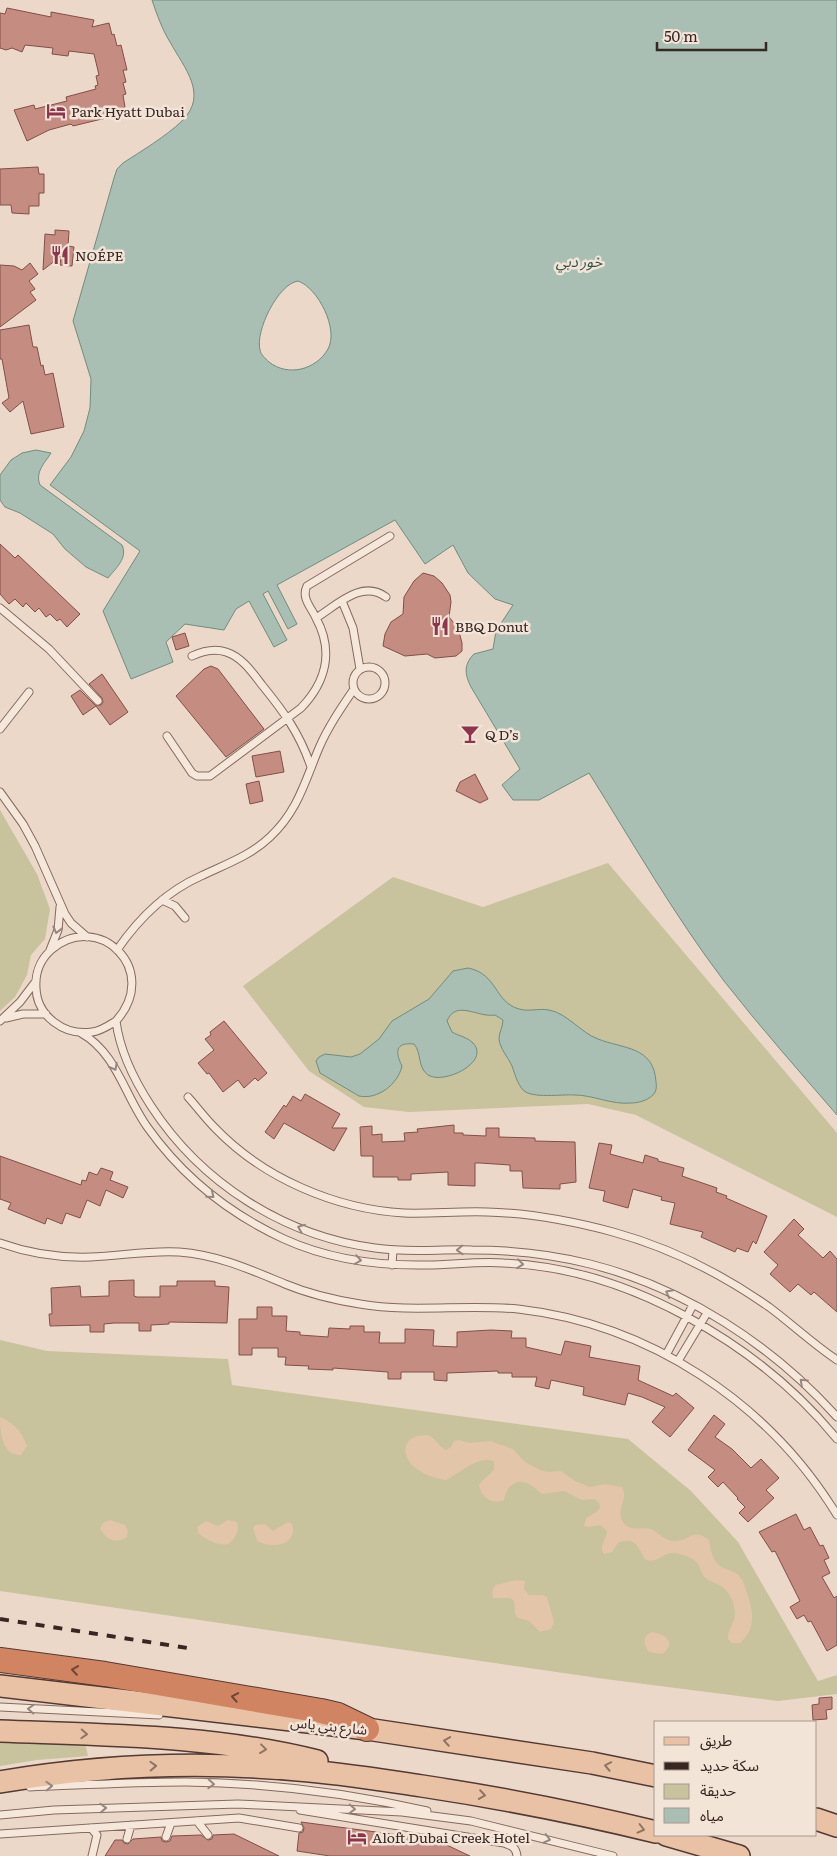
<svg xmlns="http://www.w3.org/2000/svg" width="837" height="1856" viewBox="0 0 837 1856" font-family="Literata,'Noto Sans Arabic',serif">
  <rect width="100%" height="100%" fill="#ebd8c9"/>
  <path fill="#c8c29d" d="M0,810L37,874L50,909L45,939L31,955L27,975L15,997L0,1011Z
    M608,863L837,1133V1217L636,1115L588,1104L409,1112L364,1107L309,1071L243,986L393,877L483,907Z
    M0,1340L47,1351L228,1359L232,1385L628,1439L691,1491L738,1542L818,1681L837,1675V1694L778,1701L605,1679L0,1591Z
    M0,1740L85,1743L88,1756L37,1760L0,1766Z"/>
  <path fill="#e3c5a9" d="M0,1417C15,1424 21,1430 27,1446L21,1455C2,1456 0,1432 0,1417Z
    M427,1435C436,1438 438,1446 446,1450L451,1447L454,1441L459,1440L470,1443L490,1441L513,1449L525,1462L540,1470L548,1472L561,1471L575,1481L590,1487L605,1484L622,1487C629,1499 616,1508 622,1520C629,1534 642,1525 653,1530C661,1535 666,1542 677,1541C692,1539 693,1528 709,1540C715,1580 731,1561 743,1581C750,1603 761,1624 740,1643H732L728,1639C727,1630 735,1623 735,1614C735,1602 729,1590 719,1585C716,1583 711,1582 708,1580C702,1576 701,1570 698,1564C693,1557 682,1554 674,1553C663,1552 657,1564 646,1560C638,1549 636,1535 618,1543L612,1552L604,1554C598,1546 607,1539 607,1531L600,1525L588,1527L584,1526L586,1518L598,1511L600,1507L599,1503L594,1499L582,1500L564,1491L542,1494C538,1491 534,1487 529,1484C516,1477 506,1487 504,1500C491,1505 481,1497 479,1484L494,1470V1462C482,1453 458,1474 446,1480C436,1479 422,1474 413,1466C404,1458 401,1442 415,1437C419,1435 424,1436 427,1435Z
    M110,1520L125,1525L128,1531L127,1537C115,1544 107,1540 100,1529L103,1523Z
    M228,1520L237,1522C240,1531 235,1538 229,1544C217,1546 207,1540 198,1533L197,1527L206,1521L218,1526Z
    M288,1522L292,1524C299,1546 271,1549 257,1541L253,1528L255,1525L265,1524L273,1531Z
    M516,1580L525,1581L524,1589L529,1595H543L547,1597L554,1622L551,1629L540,1632L529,1621L518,1618L515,1614L514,1601L510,1598H493L492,1592L495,1585Z
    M652,1632C665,1634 678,1643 662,1654L649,1652C643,1644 642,1636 652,1632Z"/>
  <path fill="#a9bfb3" stroke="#708d7e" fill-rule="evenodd" d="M152,0H837V1115C799,1071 760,1027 724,981C674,915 633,843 589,773L539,800H513L502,785L520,769L471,687C465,675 463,665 474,654L493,649L496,631L513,605L495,599L468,573L453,545L425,564L395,520L277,585L297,624L288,629L268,591L263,594L287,640L274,647L249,601L236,609L224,630L185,624L166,642L173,662L131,679L103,611L140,551L50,485L71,457L84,431L90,408L91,379L73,321L114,178L117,169L123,163C143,150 165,137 182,121C209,94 184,68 170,42C162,29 157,15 152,0ZM298,281C318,288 339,329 328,349C316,370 288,377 269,362C265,358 261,355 260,350C255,331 278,284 298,281Z
    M36,450L51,453C44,464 35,472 40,485L122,545C128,558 116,568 108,578L86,567L65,549L53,534L20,513L5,507L0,500V475L11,460L22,453Z
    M468,968C498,974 494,1002 519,1009C529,1012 539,1008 549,1010C567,1013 581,1033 598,1039C623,1049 654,1046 656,1082C657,1089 656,1094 649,1098C645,1101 637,1103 631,1103C612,1105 593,1095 575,1095C562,1094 532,1099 523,1090C517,1083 515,1074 512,1066C508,1057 500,1049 499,1039C499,1032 503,1027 503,1020L495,1015C478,1018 456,999 447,1021L452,1032C459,1036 467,1037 473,1043C491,1062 444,1085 428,1075C417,1067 422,1053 414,1044C395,1042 395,1052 402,1066C398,1084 378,1100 359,1096L320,1073L316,1061L319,1057L325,1054L351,1057L360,1054L379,1039L392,1021L429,999L453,971Z"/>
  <path fill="#c58d82" stroke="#824f47" d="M7,8L51,17V12L94,20L92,27L109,23L112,35L114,34L117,46L121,45L127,70H123L126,82L123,83L126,94L123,95L125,107L105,112L106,118L73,126L71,124L49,130L27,141L14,110L34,105L35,109L67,101L66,97L96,89L95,86L98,85L96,76L99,75L94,54L69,51L68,56L52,54L53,48L25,45L22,52L12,48L6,50L0,48V13L5,14Z
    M38,167L39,174H44V193H39V206H29V214L12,213L11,205H0V169Z
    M55,230L69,231L68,246L74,247L72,266L60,265L61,256L43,270L45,234L55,235Z
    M30,263L38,274L29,281L35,289L30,292L36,300L0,327V265L14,266L22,270Z
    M29,325L33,347H37L41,366L43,365L45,375L53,373L64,427L31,434L23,401L10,412L2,403L9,398L2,359H0V330Z
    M0,544L15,558L18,555L80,614L67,627L60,619L57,621L50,614L46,617L39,608L35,612L26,603L23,607L15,599L9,604L0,594Z
    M423,573L434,576L442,583L450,595L451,602L449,617L458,628L462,643V651L456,656L435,658L427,654L405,656L383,646L385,634L391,622L403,614L404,597L414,581Z
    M185,633L189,646L176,650L172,637Z
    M211,666L218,669L264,729L226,757L176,696L204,669Z
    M102,674L128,712L110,725L96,706L83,715L71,696L80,690L95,705H101L103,702L102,698L89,684Z
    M280,751L284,772L256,777L252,756Z
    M475,774L488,799L480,803L456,791L460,782Z
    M259,781L263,801L250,804L246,784Z
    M224,1021L267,1073L258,1081L255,1078L244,1088L238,1080L223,1092L209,1073L207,1074L198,1063L214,1050L205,1039L211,1035L210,1032Z
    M305,1094L340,1114L332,1128H347L334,1151L284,1123L274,1139L265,1132L284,1105L286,1107L293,1096L301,1101Z
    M454,1125V1133H463V1135L486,1136V1128H499V1137L535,1138V1141L575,1142L576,1182L560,1184V1189L523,1188L522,1171H510V1165L480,1163H475V1186L448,1185V1172L411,1174V1180H398V1177H373V1156H361L360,1127L372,1126V1135L382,1134V1142L405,1141L404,1133L418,1132L417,1129Z
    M599,1143L612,1145L610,1154L643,1163L645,1155L658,1159V1161L684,1168L682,1176L717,1188L716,1192L727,1196L726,1198L767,1216L756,1244L753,1241L748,1252L737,1248L735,1252L701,1237L703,1232L670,1224L675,1203L661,1200L662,1197L633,1189L628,1208L603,1201L605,1191L589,1188Z
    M0,1156L81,1185L82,1180L86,1181L89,1172L97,1175L101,1168L113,1172L110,1180L128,1187L123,1198L106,1190L100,1206L87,1200L80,1218L66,1213L62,1224L47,1218L45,1224L8,1209L11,1203L0,1199Z
    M794,1219L804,1229L798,1235L823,1258L830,1251L837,1259V1312L814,1292L811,1295L798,1284L790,1292L770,1274L778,1265L764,1252Z
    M134,1280V1296L137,1297H160V1286H177V1281H215V1286L229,1287L227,1323L169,1322V1324L151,1325V1331H139V1323H114L104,1324V1332H90V1325L50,1326L49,1314H52L51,1288L80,1286L81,1297L108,1296H109V1281Z
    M257,1307H272V1316H287L286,1331L300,1332V1335L328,1337L329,1328L350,1329V1326H364V1332H380L379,1343H405V1329L434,1330L433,1346L457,1347V1332L491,1330L512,1331L511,1338H526V1347L561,1355L565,1341L591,1346L589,1357L640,1366L638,1380L673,1396L676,1393L694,1408L670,1437L652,1422L665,1407L642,1397L628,1393L625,1405L583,1395L584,1387L551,1380L549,1389L535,1386L537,1377H512V1373H498V1371L447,1373V1381L434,1380V1372H401V1379H388V1372L333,1368V1370L308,1369L309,1366L285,1365L286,1357H278V1348H252V1355H239V1319H257Z
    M714,1415L725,1424L715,1437L732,1449L751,1468L761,1459L779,1478L766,1490L774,1498L748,1522L739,1513L745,1507L737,1499L738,1498L723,1482L718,1487L708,1477L715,1470L688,1450Z
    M796,1514L804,1530L810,1527L820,1546L823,1545L829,1558L824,1560L830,1573L822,1577L834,1598L837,1596V1645L827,1651L811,1621L808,1622L804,1615L797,1619L790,1607L800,1601L775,1551L772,1552L759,1532Z
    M832,1697V1709L826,1710L827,1719L813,1720L812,1705L819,1704V1698Z
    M301,1822L436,1840L470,1856H330L297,1851L299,1833L303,1832L304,1828Z
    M234,1834L279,1856H105L115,1840H122L124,1843L128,1844L133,1839L161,1837L162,1841L166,1842L170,1841L172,1836L201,1835L208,1840L212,1839L213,1835Z"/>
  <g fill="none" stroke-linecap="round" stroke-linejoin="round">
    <g stroke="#856a5f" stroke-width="9">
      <path id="service" d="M342,601L353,628L360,669
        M0,608L49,649L98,701
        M316,618C337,605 362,579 386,597
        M192,656C203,651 214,648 226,652C242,657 252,672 262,685C284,712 300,734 311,767
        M353 683a16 16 0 1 1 32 0a16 16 0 1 1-32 0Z
        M0,729L29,692
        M167,736L192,773L197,776H210L301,708C326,682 334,651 316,618C311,607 301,598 307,586L390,536
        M0,792L23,824L35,846L65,914L71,923L87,937
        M162,900L175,906L185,918
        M50,950L58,930L60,907
        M117,950C139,918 165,892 201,876C226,864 250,856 270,837C298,811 305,781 319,748C328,727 341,708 354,689
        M6,1018L23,1014H46
        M0,1021L20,1002L36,981
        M116,1021C108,1026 101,1031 92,1032C64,1036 37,1016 36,988C35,974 40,960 51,950C98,909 162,970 116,1021C120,1052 134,1080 151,1106C201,1183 284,1236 375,1248C407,1253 439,1249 472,1250C511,1250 551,1254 590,1264C685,1288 772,1345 837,1417
        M81,1033C117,1053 125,1097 148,1128C183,1177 230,1214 284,1239C328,1259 379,1266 427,1265C452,1265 478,1261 504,1263C628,1268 759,1344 837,1439
        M188,1097C197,1107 205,1118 215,1128C263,1178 335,1209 404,1213C431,1214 459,1211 487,1212C529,1213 572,1221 613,1232C668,1247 722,1274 769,1307C792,1324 813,1344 837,1360
        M0,1243C28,1253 61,1258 91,1257C120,1256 150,1250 179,1252C218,1255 249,1269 285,1284C309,1294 335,1300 360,1304C412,1313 465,1304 518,1309C649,1324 768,1402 837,1515
        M392,1265L393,1250
        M666,1355L693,1305
        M678,1361L707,1313
        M0,1707L159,1715
        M30,1787C82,1785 134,1782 186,1782C267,1783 349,1793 427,1811
        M300,1810L504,1843C512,1846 516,1847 517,1856
        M0,1815L54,1810L238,1804L402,1812L471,1821L613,1856
        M197,1821L208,1835
        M91,1828L97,1835L92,1856
        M0,1834L239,1818L299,1828
        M166,1837L171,1823
        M127,1839L131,1825"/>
    </g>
    <g stroke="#543a33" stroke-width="24">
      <path id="primary" d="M0,1686L367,1729L592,1763L656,1776
        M0,1731C106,1735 214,1735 317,1761
        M0,1782C99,1765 198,1761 298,1770C339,1773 381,1780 422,1786C501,1798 578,1813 656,1832
        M816,1819L837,1826
        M666,1835L739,1856"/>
    </g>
    <g stroke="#543a33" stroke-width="26">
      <path id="motorway" d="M0,1660L105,1674L321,1711L338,1715L367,1729"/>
    </g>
    <use href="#service" stroke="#f6e7db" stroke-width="7"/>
    <use href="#primary" stroke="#e9c2a5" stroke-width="21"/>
    <use href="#motorway" stroke="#d18462" stroke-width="24"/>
    <path stroke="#372621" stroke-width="4" stroke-dasharray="9 9" stroke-linecap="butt" d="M0,1619L194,1649"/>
  </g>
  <defs><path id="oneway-chevron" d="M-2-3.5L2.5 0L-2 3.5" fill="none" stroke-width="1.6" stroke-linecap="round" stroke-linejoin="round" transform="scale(1.25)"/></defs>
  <g stroke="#96867e">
    <use href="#oneway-chevron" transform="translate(57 930) rotate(104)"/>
    <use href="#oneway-chevron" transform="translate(114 1067) rotate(62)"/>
    <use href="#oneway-chevron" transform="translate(211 1195) rotate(39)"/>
    <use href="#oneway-chevron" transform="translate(301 1228) rotate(-158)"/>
    <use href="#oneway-chevron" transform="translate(460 1250) rotate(178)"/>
    <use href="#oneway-chevron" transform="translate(358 1260) rotate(9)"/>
    <use href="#oneway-chevron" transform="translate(520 1264) rotate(6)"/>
    <use href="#oneway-chevron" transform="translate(669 1293) rotate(-153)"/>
    <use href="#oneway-chevron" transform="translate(803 1382) rotate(-137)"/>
    <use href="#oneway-chevron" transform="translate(31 1709) rotate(-177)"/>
    <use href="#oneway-chevron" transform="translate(211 1784) rotate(3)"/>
    <use href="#oneway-chevron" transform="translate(49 1786) rotate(-2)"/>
    <use href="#oneway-chevron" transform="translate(103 1808) rotate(-2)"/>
    <use href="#oneway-chevron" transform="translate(352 1809) rotate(3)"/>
    <use href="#oneway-chevron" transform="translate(547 1839) rotate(14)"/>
  </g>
  <g stroke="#6d4738">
    <use href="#oneway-chevron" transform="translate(75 1670) rotate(-172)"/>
    <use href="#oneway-chevron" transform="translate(235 1697) rotate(-170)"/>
  </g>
  <g stroke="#907463">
    <use href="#oneway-chevron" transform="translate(84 1734) rotate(3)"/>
    <use href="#oneway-chevron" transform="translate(447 1741) rotate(-171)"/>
    <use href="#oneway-chevron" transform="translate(263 1749) rotate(7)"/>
    <use href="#oneway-chevron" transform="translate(153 1766) rotate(-2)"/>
    <use href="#oneway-chevron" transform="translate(608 1766) rotate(-169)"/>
    <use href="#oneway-chevron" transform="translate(482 1795) rotate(8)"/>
    <use href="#oneway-chevron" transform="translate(641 1829) rotate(14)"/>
  </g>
  <defs>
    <g id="hotel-bare" transform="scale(1.5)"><path d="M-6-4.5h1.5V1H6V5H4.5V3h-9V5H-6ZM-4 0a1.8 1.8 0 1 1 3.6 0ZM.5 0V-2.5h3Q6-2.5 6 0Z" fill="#8e354c" stroke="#f3e4d8" stroke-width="2.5" paint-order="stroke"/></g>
    <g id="restaurant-bare" transform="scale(1.5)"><path d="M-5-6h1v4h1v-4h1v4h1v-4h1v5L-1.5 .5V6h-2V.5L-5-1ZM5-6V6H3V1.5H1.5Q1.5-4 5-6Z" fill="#8e354c" stroke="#f3e4d8" stroke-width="2.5" paint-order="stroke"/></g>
    <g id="bar-bare" transform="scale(1.5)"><path d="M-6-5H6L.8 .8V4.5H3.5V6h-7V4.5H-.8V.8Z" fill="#8e354c" stroke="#f3e4d8" stroke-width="2.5" paint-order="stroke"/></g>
  </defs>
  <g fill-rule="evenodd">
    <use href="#hotel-bare" x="56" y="111"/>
    <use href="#restaurant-bare" x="60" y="255"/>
    <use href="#restaurant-bare" x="440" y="626"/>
    <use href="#bar-bare" x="470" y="734"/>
    <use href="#hotel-bare" x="357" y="1837"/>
  </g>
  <g text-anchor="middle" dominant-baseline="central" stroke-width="5" stroke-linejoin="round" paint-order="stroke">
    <g font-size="14" fill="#372621" stroke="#f3e4d8" text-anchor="start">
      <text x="71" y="111">Park Hyatt Dubai</text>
      <text x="75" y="255">NOÉPE</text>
      <text x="455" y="626">BBQ Donut</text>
      <text x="485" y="734">Q D’s</text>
      <text x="372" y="1837">Aloft Dubai Creek Hotel</text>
    </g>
    <g font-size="14" fill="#372621" stroke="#f3e4d8">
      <text transform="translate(329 1725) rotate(6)">شارع بني ياس</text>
    </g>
    <g font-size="15" font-style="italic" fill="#32554a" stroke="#f3e4d8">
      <text x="579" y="260">خور دبي</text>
    </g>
  </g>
  <rect x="654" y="1721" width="162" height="115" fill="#f3e4d8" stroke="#a8988f"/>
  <rect x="664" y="1737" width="25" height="8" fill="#e9c2a5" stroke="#a8988f"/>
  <text x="700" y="1746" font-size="15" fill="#372621">طريق</text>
  <rect x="664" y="1762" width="25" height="8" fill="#372621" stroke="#a8988f"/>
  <text x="700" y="1771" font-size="15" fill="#372621">سكة حديد</text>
  <rect x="664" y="1784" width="25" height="15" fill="#c8c29d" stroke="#a8988f"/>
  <text x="700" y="1796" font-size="15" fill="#372621">حديقة</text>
  <rect x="664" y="1808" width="25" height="15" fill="#a9bfb3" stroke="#a8988f"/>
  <text x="700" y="1821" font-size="15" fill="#372621">مياه</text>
  <path d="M657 42v8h109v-8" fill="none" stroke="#372621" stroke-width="2.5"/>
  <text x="664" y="42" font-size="15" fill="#372621" stroke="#f3e4d8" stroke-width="4" paint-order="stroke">50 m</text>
</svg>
